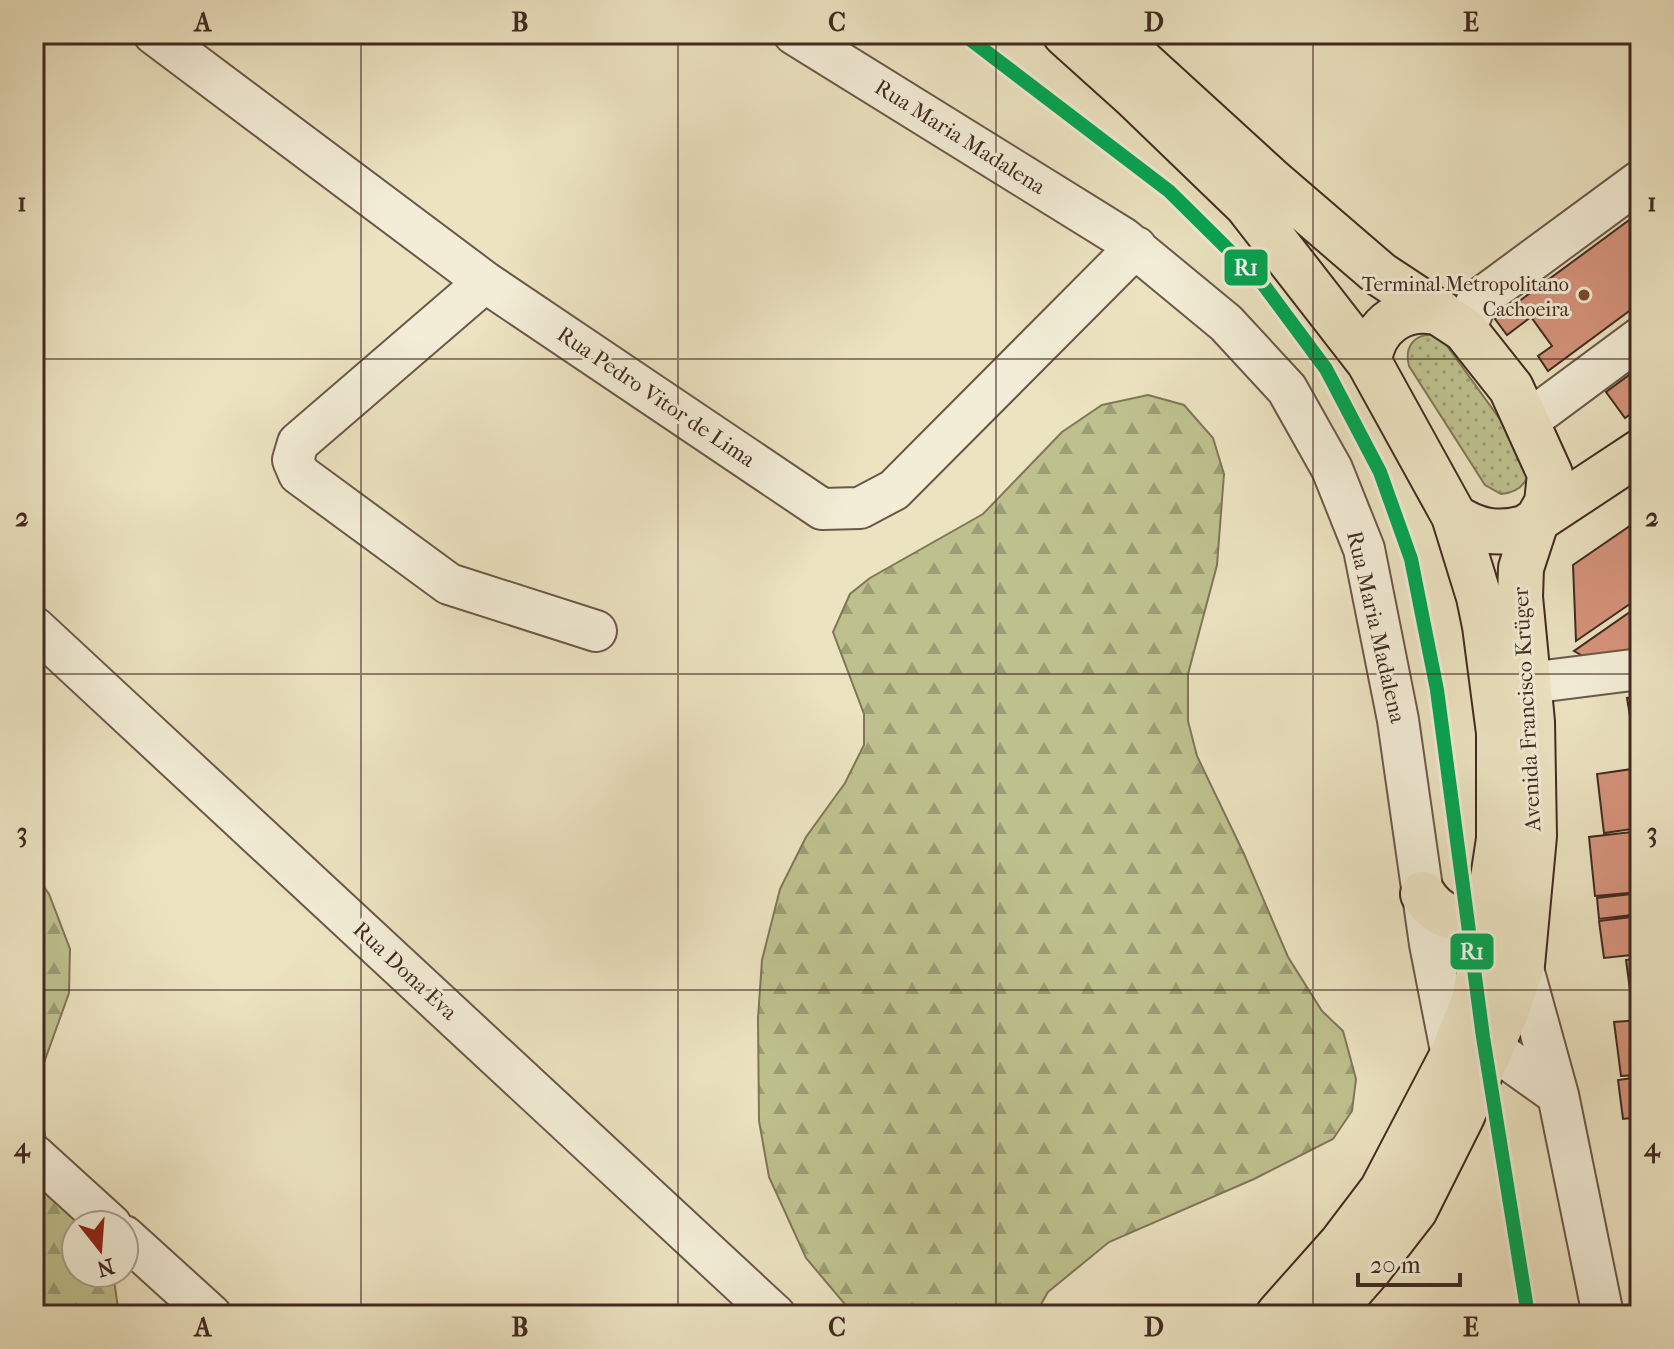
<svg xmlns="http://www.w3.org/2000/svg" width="1674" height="1349" viewBox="0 0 1674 1349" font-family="'IM FELL French Canon',serif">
  <defs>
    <pattern id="grass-dots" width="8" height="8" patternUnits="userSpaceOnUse" patternTransform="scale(2)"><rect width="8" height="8" fill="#bec18e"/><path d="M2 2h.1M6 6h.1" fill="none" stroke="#9c9d74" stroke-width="1.8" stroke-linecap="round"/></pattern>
    <pattern id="forest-firs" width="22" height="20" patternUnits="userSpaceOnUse" patternTransform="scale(2)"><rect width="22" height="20" fill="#bec18e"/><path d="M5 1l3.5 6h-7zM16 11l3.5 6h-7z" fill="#9c9d74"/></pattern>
  </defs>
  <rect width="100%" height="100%" fill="#ece3c1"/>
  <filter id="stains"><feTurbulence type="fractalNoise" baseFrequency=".0025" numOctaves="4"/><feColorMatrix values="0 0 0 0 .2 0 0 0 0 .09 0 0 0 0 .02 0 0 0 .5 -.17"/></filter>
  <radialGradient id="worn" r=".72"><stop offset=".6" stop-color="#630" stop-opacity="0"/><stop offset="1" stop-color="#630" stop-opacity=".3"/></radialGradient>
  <path fill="url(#grass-dots)" stroke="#807658" stroke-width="2" d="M1435,335L1442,339L1528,458C1532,479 1522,492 1501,494L1485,485L1409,366C1404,347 1414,333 1435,335Z"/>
  <path fill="url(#forest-firs)" stroke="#807658" stroke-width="2" d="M1148,395L1184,405L1213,438L1224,474L1217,565L1188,674V721L1197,756L1244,854L1288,957L1322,1011L1343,1031L1356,1079L1352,1111L1333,1139L1254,1179L1109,1242L1048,1292L1035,1315H854L806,1258L769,1177L759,1121L758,1018L762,960L780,889L806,837L845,783L864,745V714L833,632L850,594L870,578L983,514L1062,432L1102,405Z
    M34,873L49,894L70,949L69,993L36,1085L47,1147L94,1225H76V1273H113L119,1315H34Z"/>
  <path fill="#d5937b" stroke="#412a21" stroke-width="2" d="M1640,212V303L1548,371L1538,356L1552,346L1531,317L1507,335L1495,319Z
    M1640,367V407L1625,418L1606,392Z
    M1640,519V597L1576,641L1573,565Z
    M1640,605V643L1604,668L1574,651Z
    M1640,697V765H1638L1627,698Z
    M1640,768V823L1634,769Z
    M1632,769L1639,828L1604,833L1597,774Z
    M1640,831V892L1595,896L1589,837Z
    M1640,893V914L1599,919L1597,898Z
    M1640,916V954L1604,958L1599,921Z
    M1640,958V1018L1634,1019L1626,960Z
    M1640,1020V1075L1621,1076L1614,1022Z
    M1640,1077V1117L1623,1119L1618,1080Z
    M1640,1139V1187L1634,1140Z
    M1640,1201V1257L1631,1202Z"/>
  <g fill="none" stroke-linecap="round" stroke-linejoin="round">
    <g stroke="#6c5849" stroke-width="44">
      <path id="minor" d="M154,34L485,282L822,509L860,508L894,490L1136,247
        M794,34L1123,238L1226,323L1287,389L1332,469L1364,549L1398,720L1430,944L1452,1056
        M485,282L298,443L293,460L299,474L449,584L596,631
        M1465,330L1477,301L1640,181
        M1528,421L1640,338
        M34,627L775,1315
        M1497,687L1640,669
        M1522,965L1558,1095L1603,1315
        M1492,1048L1558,1095
        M34,1155L111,1225
        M124,1236L211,1315"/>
    </g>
    <g stroke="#412a21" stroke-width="48">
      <path id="major" d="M1065,34L1135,97L1247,205L1369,362L1454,516L1479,597L1485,626L1499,733V839L1475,997L1452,1056L1382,1190L1341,1244L1278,1315
        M1111,34L1273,182L1380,274L1465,330L1511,388L1550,474L1547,503L1536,522L1521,568L1520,597L1532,722L1534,836L1522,965L1505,1015L1462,1116L1415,1210L1370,1268L1329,1315
        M1369,362C1373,324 1404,304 1441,313
        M1454,516C1476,532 1499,535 1525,528L1640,452
        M1423,894C1439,919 1463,925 1489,910"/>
    </g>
    <use href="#minor" stroke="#f3edd7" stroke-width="40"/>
    <use href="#major" stroke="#ece3c1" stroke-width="44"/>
    <g stroke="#f3edd7" stroke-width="20">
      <path id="rail-1" d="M963,34L1169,191L1263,284L1326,369L1380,472L1411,559L1437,690L1483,1037L1528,1315"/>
    </g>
    <use href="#rail-1" stroke="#00a651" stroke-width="14"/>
  </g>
  <path fill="none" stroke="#412a21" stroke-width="2" stroke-opacity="0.55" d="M361,34V1315M678,34V1315M996,34V1315M1313,34V1315M34,359H1640M34,674H1640M34,990H1640"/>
  <circle fill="#7a4b2a" stroke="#f3edd7" stroke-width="3" cx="1584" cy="295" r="7"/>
  <g text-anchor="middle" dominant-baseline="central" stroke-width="6" stroke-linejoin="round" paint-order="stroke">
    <g font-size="20" fill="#412a21" stroke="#f3edd7" text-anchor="end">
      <text x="1569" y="284">Terminal Metropolitano<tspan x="1569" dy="25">Cachoeira</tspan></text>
    </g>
    <g font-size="22" fill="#412a21" stroke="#f3edd7">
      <text transform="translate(960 137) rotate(32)">Rua Maria Madalena</text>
      <text transform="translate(656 397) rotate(34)">Rua Pedro Vitor de Lima</text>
      <text transform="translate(1376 627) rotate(77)">Rua Maria Madalena</text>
      <text transform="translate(1527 709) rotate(-93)">Avenida Francisco Krüger</text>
      <text transform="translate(405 971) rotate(43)">Rua Dona Eva</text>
    </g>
  </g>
  <g stroke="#f3edd7" stroke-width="3">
    <rect x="1223" y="248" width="46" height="39" rx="8" fill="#00a651"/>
    <rect x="1449" y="932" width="46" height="39" rx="8" fill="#00a651"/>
  </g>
  <g font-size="22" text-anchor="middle" font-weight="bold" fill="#fff">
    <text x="1246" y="275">R1</text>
    <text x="1472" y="959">R1</text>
  </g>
  <rect width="1674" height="1349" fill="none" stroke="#ece3c1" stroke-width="88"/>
  <g transform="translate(100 1249) rotate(163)"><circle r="38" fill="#f3edd7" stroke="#ac9f8e" stroke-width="2"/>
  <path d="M0-6L14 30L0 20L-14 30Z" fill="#8f2418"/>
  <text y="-12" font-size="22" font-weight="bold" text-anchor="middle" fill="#412a21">N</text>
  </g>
  <path d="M1358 1273v12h102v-12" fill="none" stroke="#412a21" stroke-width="4"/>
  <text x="1370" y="1273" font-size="24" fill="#412a21" stroke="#f3edd7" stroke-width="6" paint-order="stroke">20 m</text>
  <rect x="44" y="44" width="1586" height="1261" fill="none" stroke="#412a21" stroke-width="3"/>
  <g font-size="26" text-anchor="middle" font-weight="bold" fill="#412a21">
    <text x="203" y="31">A</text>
    <text x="520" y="31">B</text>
    <text x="837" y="31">C</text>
    <text x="1154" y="31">D</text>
    <text x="1471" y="31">E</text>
    <text x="22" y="211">1</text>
    <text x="1652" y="211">1</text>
    <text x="22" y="526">2</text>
    <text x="1652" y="526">2</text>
    <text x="22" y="841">3</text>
    <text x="1652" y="841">3</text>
    <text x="22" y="1156">4</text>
    <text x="1652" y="1156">4</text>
    <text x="203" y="1336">A</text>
    <text x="520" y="1336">B</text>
    <text x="837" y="1336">C</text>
    <text x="1154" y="1336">D</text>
    <text x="1471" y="1336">E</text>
  </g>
  <rect width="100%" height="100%" filter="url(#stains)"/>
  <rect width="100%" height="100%" fill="url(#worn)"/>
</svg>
